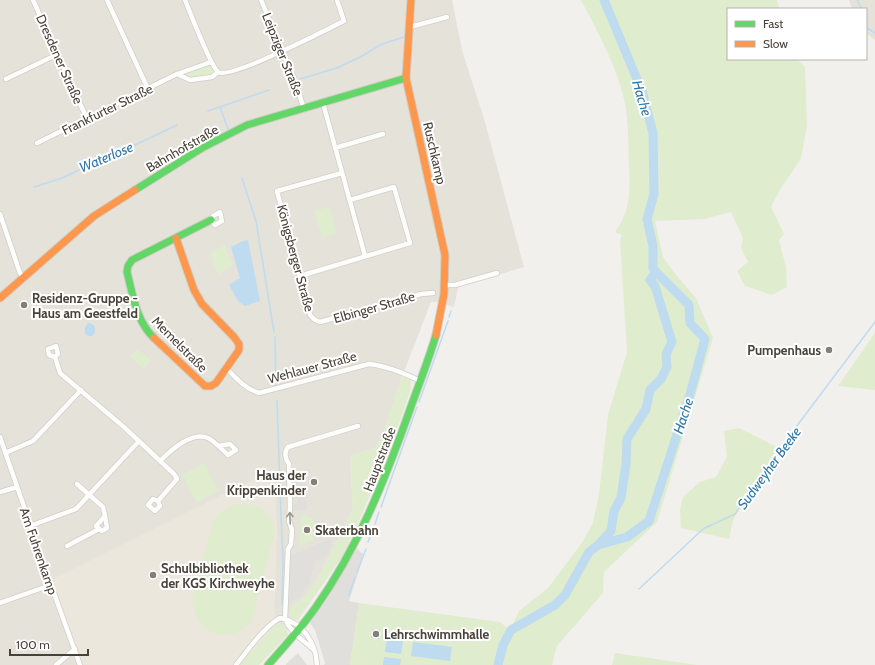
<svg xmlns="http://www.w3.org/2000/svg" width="875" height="665" viewBox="0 0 875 665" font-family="Cabin,sans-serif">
  <rect width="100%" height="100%" fill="#f2f0ed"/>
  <path fill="#e5e2da" d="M0,0H452L462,50L485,122L524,267L458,287L454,307L437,302H431L402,377L385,429L375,448L350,456L353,509L316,582L302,599L290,607V617L294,620L287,628L282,624L277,623L274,609L277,522L81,665H0Z
    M849,0H875V40L866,33V9H852Z"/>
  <path fill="#ece7dc" d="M274,469L277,522L274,609L277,623L239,665H81L51,580Z"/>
  <path fill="#dfeccd" d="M581,0H777L778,6L780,9H728V59H797L805,67L807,125L801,159L781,188L771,207L784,234L779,240L786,267L787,287L772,295L745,286L737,271L748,262L741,248L743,238L731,212L704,219L655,221L663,257L676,275L696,298L713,338L657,522L604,572L603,593L557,646L552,665H350L359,603L500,622L510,630L519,611L548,588L581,544L593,523L599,494L608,415L627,352L620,240L622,235L615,232C631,211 630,190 629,165C628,145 629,124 625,104C619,70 597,31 581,0Z
    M210,64L215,72L211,76L190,78L181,74Z
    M329,207L337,233L322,238L314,211Z
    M227,244L226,248L233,264L232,266L218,275L210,253Z
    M875,333V390L838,386Z
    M137,349L151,360L143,369L130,357Z
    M402,377L411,380V389L390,449L355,530L342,557L298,620H294L290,617V607L302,599L316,582L353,509L350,456L375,448L385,429Z
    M739,428L781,449L749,492L733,520L729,539L681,528L680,510L683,497L700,482L716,477L727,457L724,431Z
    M204,463L219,491L197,502L182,475Z
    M237,504C256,502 275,513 275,533L251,622C248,625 245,628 242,630C216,646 191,622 193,596L214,519C220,511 228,508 237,504Z
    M301,514L314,519L313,541L299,545Z
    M277,623L282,624L287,628L288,635L259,665H239Z
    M615,653L697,665H612Z"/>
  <path fill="#e1dfdc" d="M292,478H296V482L301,481L306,486L307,510H292V505L297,504V490L292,489Z
    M332,538L331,547L327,555L315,561L309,583L302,594L289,604L290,556Z
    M356,548L364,555L349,601L359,603L350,665H324L325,663L315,630L310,623L331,593Z
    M298,653L307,665H286V664Z"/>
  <path fill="#bedbef" d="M248,240L260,301L245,306L238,301L229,285L240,278L231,247L243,241Z
    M88,323H90L95,326V333L92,336H88L85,334V327Z
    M373,629L380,630L379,639L371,638Z
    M388,632L404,635L401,654L385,652L387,637L381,636L382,635H388Z
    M413,642L452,647L450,661L411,656Z
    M384,657L401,659L400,665H383Z"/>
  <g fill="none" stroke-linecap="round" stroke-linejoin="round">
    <path stroke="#bedbef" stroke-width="1.5" d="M857,0L862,9
      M866,24L867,28L875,33
      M300,79L337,68L362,56L382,44L404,37
      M220,107L228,129
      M208,111L269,90
      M242,178L256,221L274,332
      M34,187L62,178L99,161L116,154L177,125
      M449,317L451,311
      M275,337L276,387
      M277,401L280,486
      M419,402L448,321
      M280,488L283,562L282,604
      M381,507L417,407
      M375,524L379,512
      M368,542L372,532
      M357,572L366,549
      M639,589L703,529L735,514L790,435L875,322
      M349,595L355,577"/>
    <path stroke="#bedbef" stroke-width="9" d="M598,545L611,531L614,511L621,498L626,464L627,439L646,409L650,390L661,379L667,367L666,354L672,342L655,286L650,280L656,272
      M498,665L503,645L511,630L555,605L565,595L589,552L598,545L627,537L649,521L689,398L705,339L690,323L689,305L656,272L653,268V246L647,219L654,194L653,133L642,91L604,0"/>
    <g stroke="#d0ceca" stroke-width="6">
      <path id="street" d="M33,0L87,119
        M107,0L148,89
        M185,0C190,12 211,67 218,72C230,80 328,29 344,21L337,0
        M261,0L295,81L304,109
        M410,27L447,17
        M177,74L190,80L212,77L218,72
        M6,79L58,54
        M323,103L365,256
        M37,143L177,74L211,62
        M335,148L383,134
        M342,173L277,191L310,315L315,320L320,322L421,294L433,293
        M220,212L222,221L215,225L211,220L213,216Z
        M0,214L20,273L23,277
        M300,276L410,243L394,187L350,200
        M446,285H455L497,273
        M55,357L49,355L48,349L56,346L58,354L55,357L60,373L125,428L174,474L177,479L158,501L153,499L148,505L155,511L160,506L158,501
        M227,369C237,379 246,389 259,393L369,364C388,366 404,373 420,381
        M0,437L51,585L80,665
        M5,453L33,441L81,390
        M161,460C171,450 192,431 208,438C216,442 222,450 228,455L236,450L230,444L219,446
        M77,484L103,507L105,516L96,526L102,531L107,528L105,516
        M0,492L17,487
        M30,526L76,509L139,441
        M67,546L99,529
        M0,603L51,585
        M314,650C303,640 291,633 285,619L288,549L291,544L292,530L289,521L290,507L289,464C285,459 284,452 288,447L358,426
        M56,665L75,649
        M236,665C247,651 265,626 280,618C303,622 316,643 317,665"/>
    </g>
    <g stroke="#d1cdc4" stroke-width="9">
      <path id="fast" d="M135,190L202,148L247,125L406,78
        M154,338C136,321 133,295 127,272L128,266L132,260L211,220
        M268,665C285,646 302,627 316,607C357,549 384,482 408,415C417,389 428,362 436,335"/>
    </g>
    <g stroke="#d1cdc4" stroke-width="9">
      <path id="slow" d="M411,0L406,78L445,255L444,294L436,335
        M0,298L94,216L135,190
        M154,338L205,386H211L216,383L239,350V344L234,337L202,304L194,290L176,238"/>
    </g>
    <use href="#street" stroke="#fdfdfc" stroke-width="4.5"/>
    <use href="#fast" stroke="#63d668" stroke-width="7"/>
    <use href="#slow" stroke="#ff974d" stroke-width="7"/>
  </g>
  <defs><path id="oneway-shaft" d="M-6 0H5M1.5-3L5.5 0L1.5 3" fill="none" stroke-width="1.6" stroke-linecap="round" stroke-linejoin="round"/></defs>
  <use stroke="#9a9690" href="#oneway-shaft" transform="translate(290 518) rotate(-92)"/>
  <g fill="#847f77" stroke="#fff" stroke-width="1.5">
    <circle cx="24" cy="305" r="4"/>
    <circle cx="829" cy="350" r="4"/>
    <circle cx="314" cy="482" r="4"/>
    <circle cx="307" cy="530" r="4"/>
    <circle cx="153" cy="575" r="4"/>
    <circle cx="376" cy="634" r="4"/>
  </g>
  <g text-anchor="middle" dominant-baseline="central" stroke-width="4" stroke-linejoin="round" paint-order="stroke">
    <g font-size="13" fill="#494238" stroke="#fff">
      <text transform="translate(283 54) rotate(68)">Leipziger Straße</text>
      <text transform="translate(60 59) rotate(66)">Dresdener Straße</text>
      <text transform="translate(107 109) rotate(-26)">Frankfurter Straße</text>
      <text transform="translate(182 148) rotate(-30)">Bahnhofstraße</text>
      <text transform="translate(435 153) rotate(77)">Ruschkamp</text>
      <text transform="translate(296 258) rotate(75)">Königsberger Straße</text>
      <text transform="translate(374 307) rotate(-16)">Elbinger Straße</text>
      <text transform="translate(180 344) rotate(45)">Memelstraße</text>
      <text transform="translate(312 367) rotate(-15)">Wehlauer Straße</text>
      <text transform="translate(379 459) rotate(-69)">Hauptstraße</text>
      <text transform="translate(39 551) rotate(71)">Am Fuhrenkamp</text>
    </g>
    <g font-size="13" font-weight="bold" fill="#494238" stroke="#fff" text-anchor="start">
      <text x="32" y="298">Residenz-Gruppe -<tspan x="32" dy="15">Haus am Geestfeld</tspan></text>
      <text x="821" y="350" text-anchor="end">Pumpenhaus</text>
      <text x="306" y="475" text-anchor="end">Haus der<tspan x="306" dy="15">Krippenkinder</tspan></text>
      <text x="315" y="530">Skaterbahn</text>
      <text x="161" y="568">Schulbibliothek<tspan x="161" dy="15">der KGS Kirchweyhe</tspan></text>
      <text x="384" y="634">Lehrschwimmhalle</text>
    </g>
    <g font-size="14" font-style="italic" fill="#3078ac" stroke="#fff">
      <text transform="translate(642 98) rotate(73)">Hache</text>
      <text transform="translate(106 157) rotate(-23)">Waterlose</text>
      <text transform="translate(683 416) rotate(-72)">Hache</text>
      <text transform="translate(769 468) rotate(-54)">Sudweyher Beeke</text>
    </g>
  </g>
  <rect x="727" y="8" width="140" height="52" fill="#ffffff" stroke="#b6b3af"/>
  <rect x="735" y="21" width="20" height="6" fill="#63d668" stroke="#b6b3af"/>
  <text x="763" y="28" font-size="12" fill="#494238">Fast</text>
  <rect x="735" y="41" width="20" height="6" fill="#ff974d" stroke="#b6b3af"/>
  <text x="763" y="48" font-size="12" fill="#494238">Slow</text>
  <path d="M10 649v6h78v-6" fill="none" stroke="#494238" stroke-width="2"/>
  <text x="16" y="649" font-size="12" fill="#494238" stroke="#ffffff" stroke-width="3" paint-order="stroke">100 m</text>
</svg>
